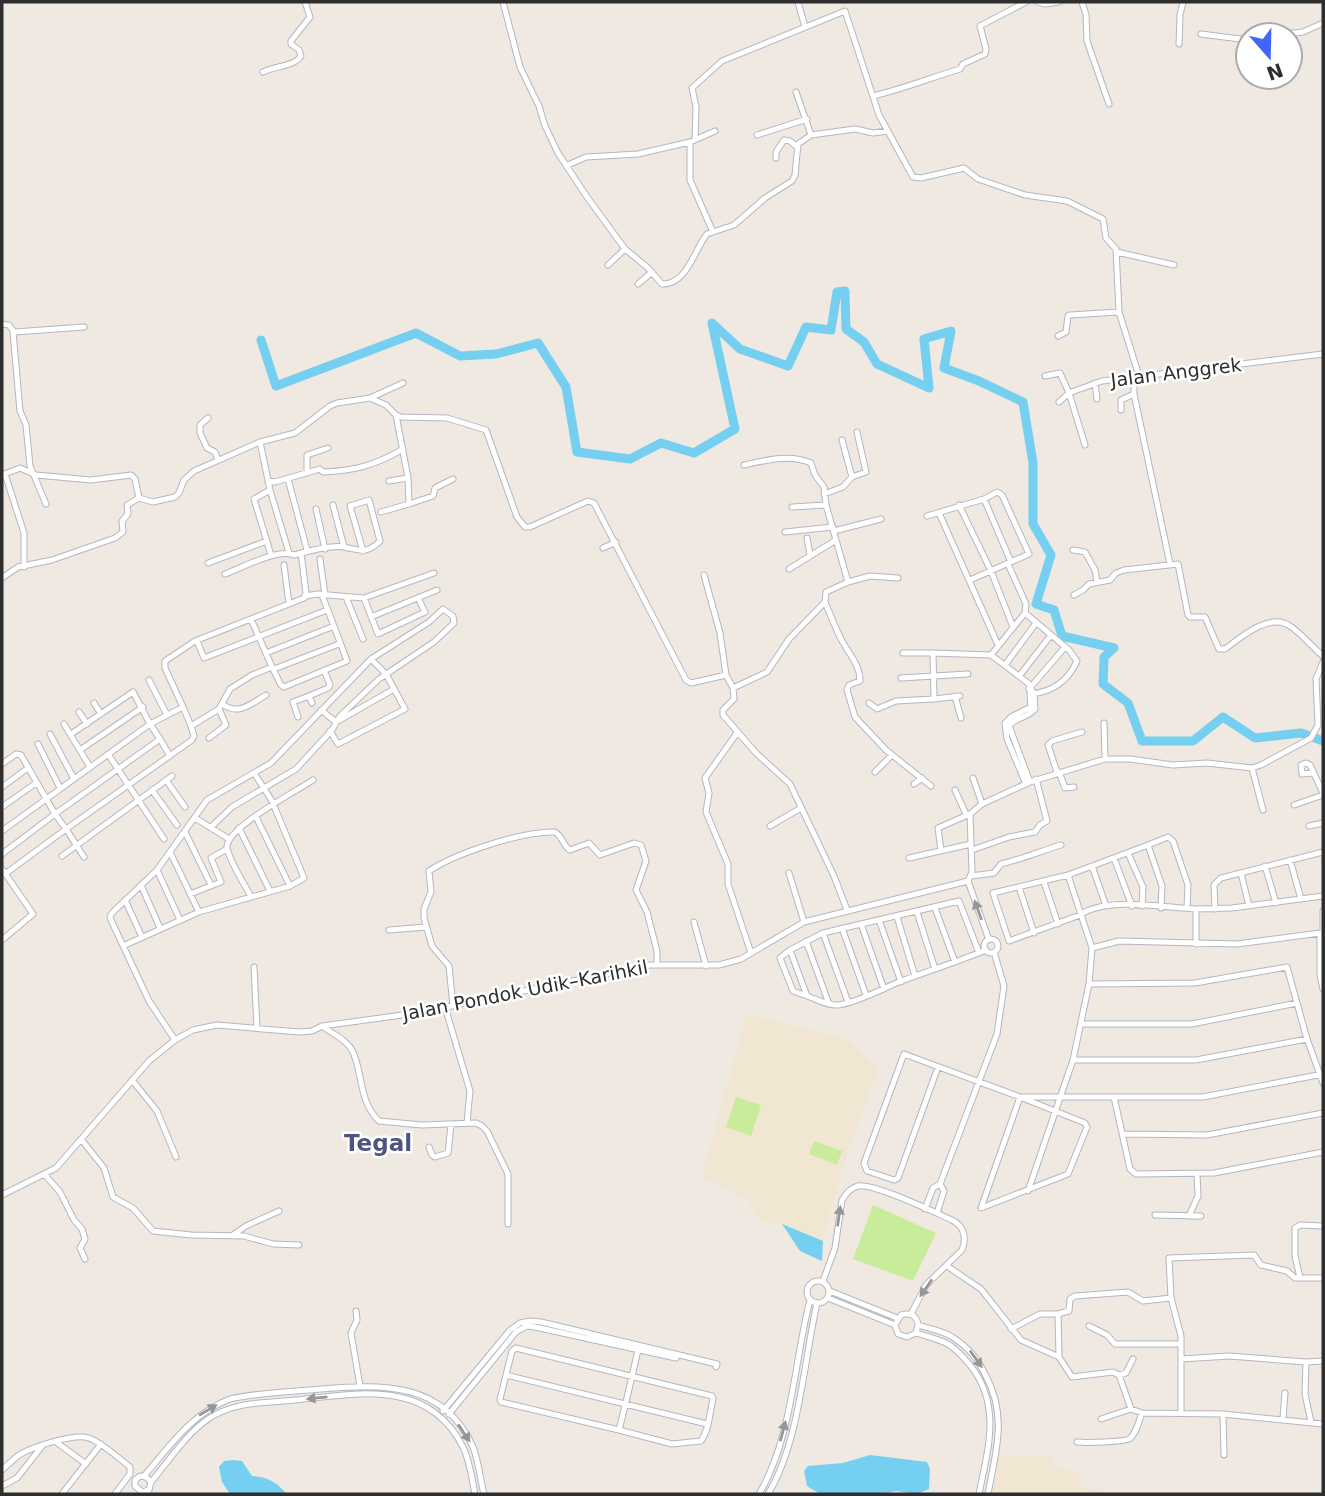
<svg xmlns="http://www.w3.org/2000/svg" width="1325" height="1496" viewBox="0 0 1325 1496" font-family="'DejaVu Sans',sans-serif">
  <rect width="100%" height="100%" fill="#efe9e1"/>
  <path fill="#f0e6d1" d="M747,1014L849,1040L878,1070L842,1168L823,1240L782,1224L761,1222L746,1198L702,1176Z
    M1025,1455H1050L1053,1468L1078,1471L1081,1487L1107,1492L1106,1494H992L998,1457Z"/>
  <path fill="#c9ec9a" d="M736,1097L761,1105L751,1136L726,1127Z
    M814,1141L842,1151L837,1165L809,1154Z
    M873,1205L936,1233L913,1281L853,1259Z"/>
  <path fill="#75cff0" d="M782,1224L823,1241L822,1261L800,1251Z
    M870,1455L927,1462L930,1469L929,1489L917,1494L896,1491L879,1494H820L807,1486L804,1471L808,1466L843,1463Z
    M233,1460L242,1461L252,1476C267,1477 275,1481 285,1492L284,1494H230L222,1482L219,1467L224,1461Z"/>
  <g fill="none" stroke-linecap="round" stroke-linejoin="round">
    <path stroke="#75cff0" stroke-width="9" d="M261,340L276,386L416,333L460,356L496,354L538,343L566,387L577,452L630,459L661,443L694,453L735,429L712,323L740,349L788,366L806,327L831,330L837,292L845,291L846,329L864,342L877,364L929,388L924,339L951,331L944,368L979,381L1023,402L1033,463V524L1051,555L1036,604L1054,610L1062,636L1114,648L1104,657L1103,684L1128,703L1142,741H1193L1223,717L1255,738L1301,733L1323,741"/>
    <g stroke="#b4b7c1" stroke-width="7">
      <path id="minor" d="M503,2L520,67L539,106L545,126L558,153L587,197L625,249L608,265
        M798,2L805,27
        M1038,2L1045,4L1059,2
        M1082,2L1086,15L1087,41L1109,104
        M1201,34L1248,40
        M1276,35L1303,32L1323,23
        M1179,44L1180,15L1183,2
        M263,72C275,66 295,66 301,56L299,50L291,44V41L310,17L305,2
        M796,92L811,135
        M873,96C903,89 930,78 960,69L963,64L985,54L986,49L980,26L1026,2
        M757,135L807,119
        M695,139L696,107L692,88L722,61L845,11L879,115L913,177L921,178L964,168L978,179L1025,195L1067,201L1103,219L1106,238L1116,249L1119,312L1139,376
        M776,158V152L784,140L790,141L797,147
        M568,165L586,157L638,154L690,142
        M713,232L690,180V142L715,131
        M625,249L647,267L662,284C687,285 694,250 707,234L734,225L765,198L792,181L795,175L798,144L811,135L855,129L873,133L888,131
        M1117,252L1174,265
        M638,284L652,272
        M2,324L9,325L14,332L84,327
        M13,332L20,411L26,425L30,466L46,504
        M1058,336L1066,332L1068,316L1070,315L1119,312
        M1045,376L1060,373L1069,393L1102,381L1323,354
        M1095,383L1097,399
        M1134,394L1170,564
        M370,398L403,383
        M1059,402L1069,393L1085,445
        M1121,410V400L1134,394V378
        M396,415L408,478L409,504L433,496L435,488L453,479
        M208,418L200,425V433L207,448L215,452L218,460
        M842,440L852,477
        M260,442L270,490L289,553
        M744,465C767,460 789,454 811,463L815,475L824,487L826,505L848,582L826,592L825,602L789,639L767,672L733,688L734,699L723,710V715L756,753L790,784L834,876L847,910
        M307,473V455L328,448
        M5,474L24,533V567
        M2,475L20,468L36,475L91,480L131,475L135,479L139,498
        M288,479L307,550
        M268,481L275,482L320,469L323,472C354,471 376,465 403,449
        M389,481L408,478
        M270,490L254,499L271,555
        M824,494L843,487L852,477L866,472L857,432
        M984,499L1011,562
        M333,505L344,547
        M959,505L991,571L1013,627
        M792,507L826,505
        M316,509L325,549
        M381,512L409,504
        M939,513L998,645
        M927,516L984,499L997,492L1002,495L1029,554L970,580
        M834,531L881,519
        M785,532L833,527
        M807,538L810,555
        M603,548L616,542
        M1073,550L1085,552L1095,570L1097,582
        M320,559L325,595
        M208,563L267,541
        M1008,564L1026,604L1025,613
        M284,565L289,604
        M789,569L836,540
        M225,574C241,568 278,548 294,555C305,552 333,545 344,547C360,550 366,555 380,541L369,500L350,506L363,551
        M704,575L720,633L726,675
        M2,578L18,567L52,560L115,538L123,532L122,521L128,514L127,505L139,498L153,502L175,497L179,493L184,480L194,471L260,442L295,433L330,406L337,403L370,398L386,405L396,415L401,417L447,418L486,430L517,517L525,527H530L588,501L594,503L686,680L691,683L726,675L733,688
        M848,582L870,576L898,578
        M1074,595L1083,590L1089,584L1110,580L1116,573L1124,570L1178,564L1188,615L1190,617H1205L1219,649H1225C1241,637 1270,612 1290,626C1302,634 1312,647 1323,656
        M306,596L317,594L364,598L434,573
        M346,597L363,639
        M364,598L378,634L425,612L418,598
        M825,602C830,614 835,627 841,639C848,653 860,664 860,681L849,685L847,690L855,717L886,750L931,786
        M371,617L437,590
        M251,619L272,667
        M197,641L204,658L327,610
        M266,653L334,626
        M903,653H933
        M991,655L1025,613L1069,650L1077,661C1068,681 1052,692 1031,694
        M1005,665L1036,623
        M274,669L339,644L340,642L322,595
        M1020,675L1051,635
        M901,678L968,674
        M149,680L167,715
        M1029,689L1065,647
        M955,696L961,718
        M960,696L934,699L933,653L991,655L1028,683L1034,694L1035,709C1028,718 1015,717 1009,726L1030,782
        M94,703L101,714
        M312,703L309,696L328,688L330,685L324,670
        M869,703L877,709L896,701L934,699
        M222,704C239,716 250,704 266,695
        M183,707L191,726
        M321,710L336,722L394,689
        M79,712L87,724
        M298,717L293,702L309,696
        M1104,723L1105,759
        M64,724L90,767
        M330,731L338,744L405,709L386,674L371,659
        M737,733L705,778L709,793L706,812L728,864V884L751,953
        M50,734L74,779
        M71,734L133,692L150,724L183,707L165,668V661L195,641L304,598L306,593L301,553
        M209,738L226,725L219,709
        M160,739L170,756
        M38,744L60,788
        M80,750L143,707
        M108,754L164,839
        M2,764L16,754L21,755L55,814L2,854
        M1252,768L1263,810
        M875,772L892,755
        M1057,772L1048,745L1052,741L1082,732
        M1059,772L1065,788L1074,787
        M1313,773L1302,774L1301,765L1306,763L1310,765L1323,793
        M973,778L982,804
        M166,780L185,807
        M914,784L922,778
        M1026,784L1007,739L1005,723L1011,717L1031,707L1030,693
        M2,787L28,768
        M152,790L177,825
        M955,790L966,814
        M1294,805L1323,795
        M2,807L36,783
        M256,817L290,886
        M195,818L229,839
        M770,826L801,808
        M1309,826L1323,823
        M239,828L270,891
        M2,831L150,724L160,739L55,814L66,829L192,740L194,736L191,726L219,709L230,689L252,675L272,667L281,685L284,687L347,661L340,642
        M185,832L211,885
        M941,850L938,828L970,814
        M972,850L1009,837L1035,832L1040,825L1047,821L1036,779
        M170,852L199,912
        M1128,853L1143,887L1142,906
        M62,856L172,776
        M909,858L971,844
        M1114,858L1132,906
        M1290,860L1301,899
        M1092,866L1106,906
        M1265,866L1276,903
        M2,869L33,914L2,940
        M157,870L180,920
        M789,873L804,922
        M1241,873L1249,906
        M5,874L66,829L84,857
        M1068,875L1148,845
        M971,876L994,873L1001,864C1022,859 1041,851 1061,845
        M968,881L989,940
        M1044,882L1058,924
        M141,885L160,928
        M1019,887L1034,933
        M190,894L221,882L211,858L227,849
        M251,897C245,885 228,859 227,847C227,827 297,791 313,780
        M125,900L142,937
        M935,908L955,962
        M1161,908L1162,886L1148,845L1168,837L1173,841L1188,885L1187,908
        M1215,909L1214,885L1221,878L1323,852
        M1323,911V929
        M917,912L935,969
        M897,917L915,976
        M879,920L901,982
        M694,922L706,966
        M861,924L884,989
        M842,928L866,995
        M389,930L426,927
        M823,933L848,1002
        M984 946a7 7 0 1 1 14 0a7 7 0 1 1-14 0Z
        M806,941L829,1004
        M1196,944V909L1232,908L1323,896
        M125,945L199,912L290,886L304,878L272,801L254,773
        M1092,948L1119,941L1237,944L1320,933V975L1323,989
        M790,950L780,958L793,991L807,996
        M979,953L959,901L823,933L790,950L807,996C816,999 828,1006 838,1005C856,1003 882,989 899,982C928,971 957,962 986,950
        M254,967L257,1028
        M1089,984L1195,983L1287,967L1307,1039L1323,1083
        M453,1006L449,966L432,946L424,918V909L431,892L429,871C456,853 523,831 555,832C563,837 563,846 570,850L589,843L600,855L634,843L641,845L646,861L636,890L647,912L657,951V965
        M445,1007L470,1091L467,1123
        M1081,1024H1192L1297,1003
        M322,1026C331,1033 346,1039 352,1050C363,1071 358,1101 379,1121L422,1125L476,1123L482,1126L487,1131L508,1174V1224
        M175,1040L149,1001L111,920L110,916L113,912L157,870L207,800L271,763L371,659L429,622L443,609L453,616L454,623L434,642L379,679L340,716L332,730L296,769L232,807L211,827
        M1073,1060H1196L1307,1039
        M938,1067L898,1178L894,1180L867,1171L864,1163L904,1054L1020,1097L1085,1123L1087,1127L1068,1174L981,1208
        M132,1080L157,1111L176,1157
        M1114,1097L1130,1169L1136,1174L1214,1173L1323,1152
        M1123,1134L1207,1135L1323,1113
        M81,1139L104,1168L113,1197L133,1208L153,1231L191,1235L244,1236L273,1244L299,1245
        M429,1147L432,1155L435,1157L448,1153L451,1125
        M45,1175L60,1192L74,1220L82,1229L85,1239L80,1248L85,1259
        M1028,1191L1073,1060L1089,984L1092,948L1068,875L993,893L1009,941L1080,915C1106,896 1165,908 1196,909
        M2,1195L56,1168L149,1061L175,1040L193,1030L217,1025L299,1032L312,1031L322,1026L417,1013L650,965H719L741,959L804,922L968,881L972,872L970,814L982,804L1030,782L1105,759H1130L1173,765L1207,763L1252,768L1261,765L1311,738L1318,725L1316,679L1323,662
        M981,1208L1020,1097H1203L1323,1074
        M925,1209L933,1188L940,1184L997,1034L1004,986L994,952
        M937,1213L944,1191L940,1184
        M1155,1215L1201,1216
        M1189,1216L1198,1196L1197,1174
        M233,1235L246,1226L279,1211
        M947,1266L981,1289L1021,1340L1059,1357L1072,1377L1113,1372L1119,1375L1131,1409L1142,1413L1223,1414L1323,1424
        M1300,1278L1295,1256V1228L1300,1225L1323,1226
        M807 1292a11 11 0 1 1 22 0a11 11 0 1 1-22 0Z
        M823,1281L835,1248L842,1200C846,1193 850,1188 858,1186C874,1183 934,1212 952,1220C964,1226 967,1238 962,1250L926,1285L911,1314
        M830,1291L897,1318
        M828,1298L895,1325
        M356,1311L357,1320L351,1333L360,1386
        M1058,1314L1069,1311L1070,1299L1075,1296L1128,1292L1143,1301L1171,1298
        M918,1325L916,1333L907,1337L898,1334L895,1325L901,1315C911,1312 917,1316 918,1325C930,1329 944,1331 954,1338C968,1347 978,1359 985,1374C1008,1416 996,1450 988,1494
        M1089,1326L1107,1335L1115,1344H1181
        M1011,1329L1040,1314H1058L1059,1357
        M916,1333C926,1336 937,1339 946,1343C956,1348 963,1357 970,1365C1002,1405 988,1449 979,1494
        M640,1346L638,1350C632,1377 626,1403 619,1430L672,1444L701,1441C709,1430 710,1412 713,1399L712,1396L516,1348L512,1351L506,1375L707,1424
        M1181,1359V1336L1171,1298L1169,1258L1254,1255L1261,1265L1287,1271L1295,1278H1323
        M1306,1362L1323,1361
        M506,1375L500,1399L501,1402L619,1430
        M1119,1375L1126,1373L1133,1359
        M443,1411L510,1330L520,1323L530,1321L541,1322L717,1364L716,1367
        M1181,1413V1359L1229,1356L1306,1362L1305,1394L1311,1422
        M449,1414L516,1332L527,1326L535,1327L676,1358
        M1223,1414L1224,1455
        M1283,1418L1285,1393
        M1101,1419L1131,1409
        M56,1442L86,1464
        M1077,1442C1087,1443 1121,1442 1129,1439C1136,1435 1139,1420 1142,1413
        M2,1470C7,1465 13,1460 19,1455C32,1447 74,1433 89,1438C104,1444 117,1457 130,1467V1474L115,1494
        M144,1476C170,1446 192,1413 230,1399C260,1392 291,1392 321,1389C381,1384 444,1381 473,1447C479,1462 480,1479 484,1494
        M151,1482L146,1477L140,1476L135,1480V1486L142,1492L149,1490L151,1482C168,1462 186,1434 208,1419C235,1401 266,1403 296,1400C359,1393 429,1379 463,1447C470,1461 472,1479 475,1494
        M2,1486L17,1478L42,1446
        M62,1494L101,1444
        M759,1494C792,1439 794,1362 810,1300
        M768,1494C799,1444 804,1361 817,1303"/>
    </g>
    <use href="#minor" stroke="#fff" stroke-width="5"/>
  </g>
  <defs><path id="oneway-solid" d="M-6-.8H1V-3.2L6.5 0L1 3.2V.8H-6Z" transform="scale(1.75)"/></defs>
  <g fill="#969696">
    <use href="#oneway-solid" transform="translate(978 910) rotate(-110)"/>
    <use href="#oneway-solid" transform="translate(839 1216) rotate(-82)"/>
    <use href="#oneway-solid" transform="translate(926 1288) rotate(125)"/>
    <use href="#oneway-solid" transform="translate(976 1359) rotate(54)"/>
    <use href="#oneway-solid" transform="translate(317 1398) rotate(174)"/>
    <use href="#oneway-solid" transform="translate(208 1410) rotate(-31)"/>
    <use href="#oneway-solid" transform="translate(783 1431) rotate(-75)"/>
    <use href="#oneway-solid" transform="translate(464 1433) rotate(56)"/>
  </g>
  <g text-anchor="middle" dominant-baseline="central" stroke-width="5" stroke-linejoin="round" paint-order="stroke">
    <g font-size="19" fill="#2e2e2e" stroke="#fff">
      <text transform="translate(1176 372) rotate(-7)">Jalan Anggrek</text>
      <text transform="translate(525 990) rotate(-11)">Jalan Pondok Udik–Karihkil</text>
    </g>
    <g font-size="23" font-weight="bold" fill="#4d5680" stroke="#fff">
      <text x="378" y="1143">Tegal</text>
    </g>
  </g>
  <rect width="1325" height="1496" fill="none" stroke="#2e2e2e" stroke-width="7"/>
  <g transform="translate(1269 56) rotate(160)"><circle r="33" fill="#ffffff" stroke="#ababab" stroke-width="2"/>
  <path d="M0-5L12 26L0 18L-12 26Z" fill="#4264fb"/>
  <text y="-10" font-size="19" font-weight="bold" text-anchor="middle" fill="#2e2e2e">N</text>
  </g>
</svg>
